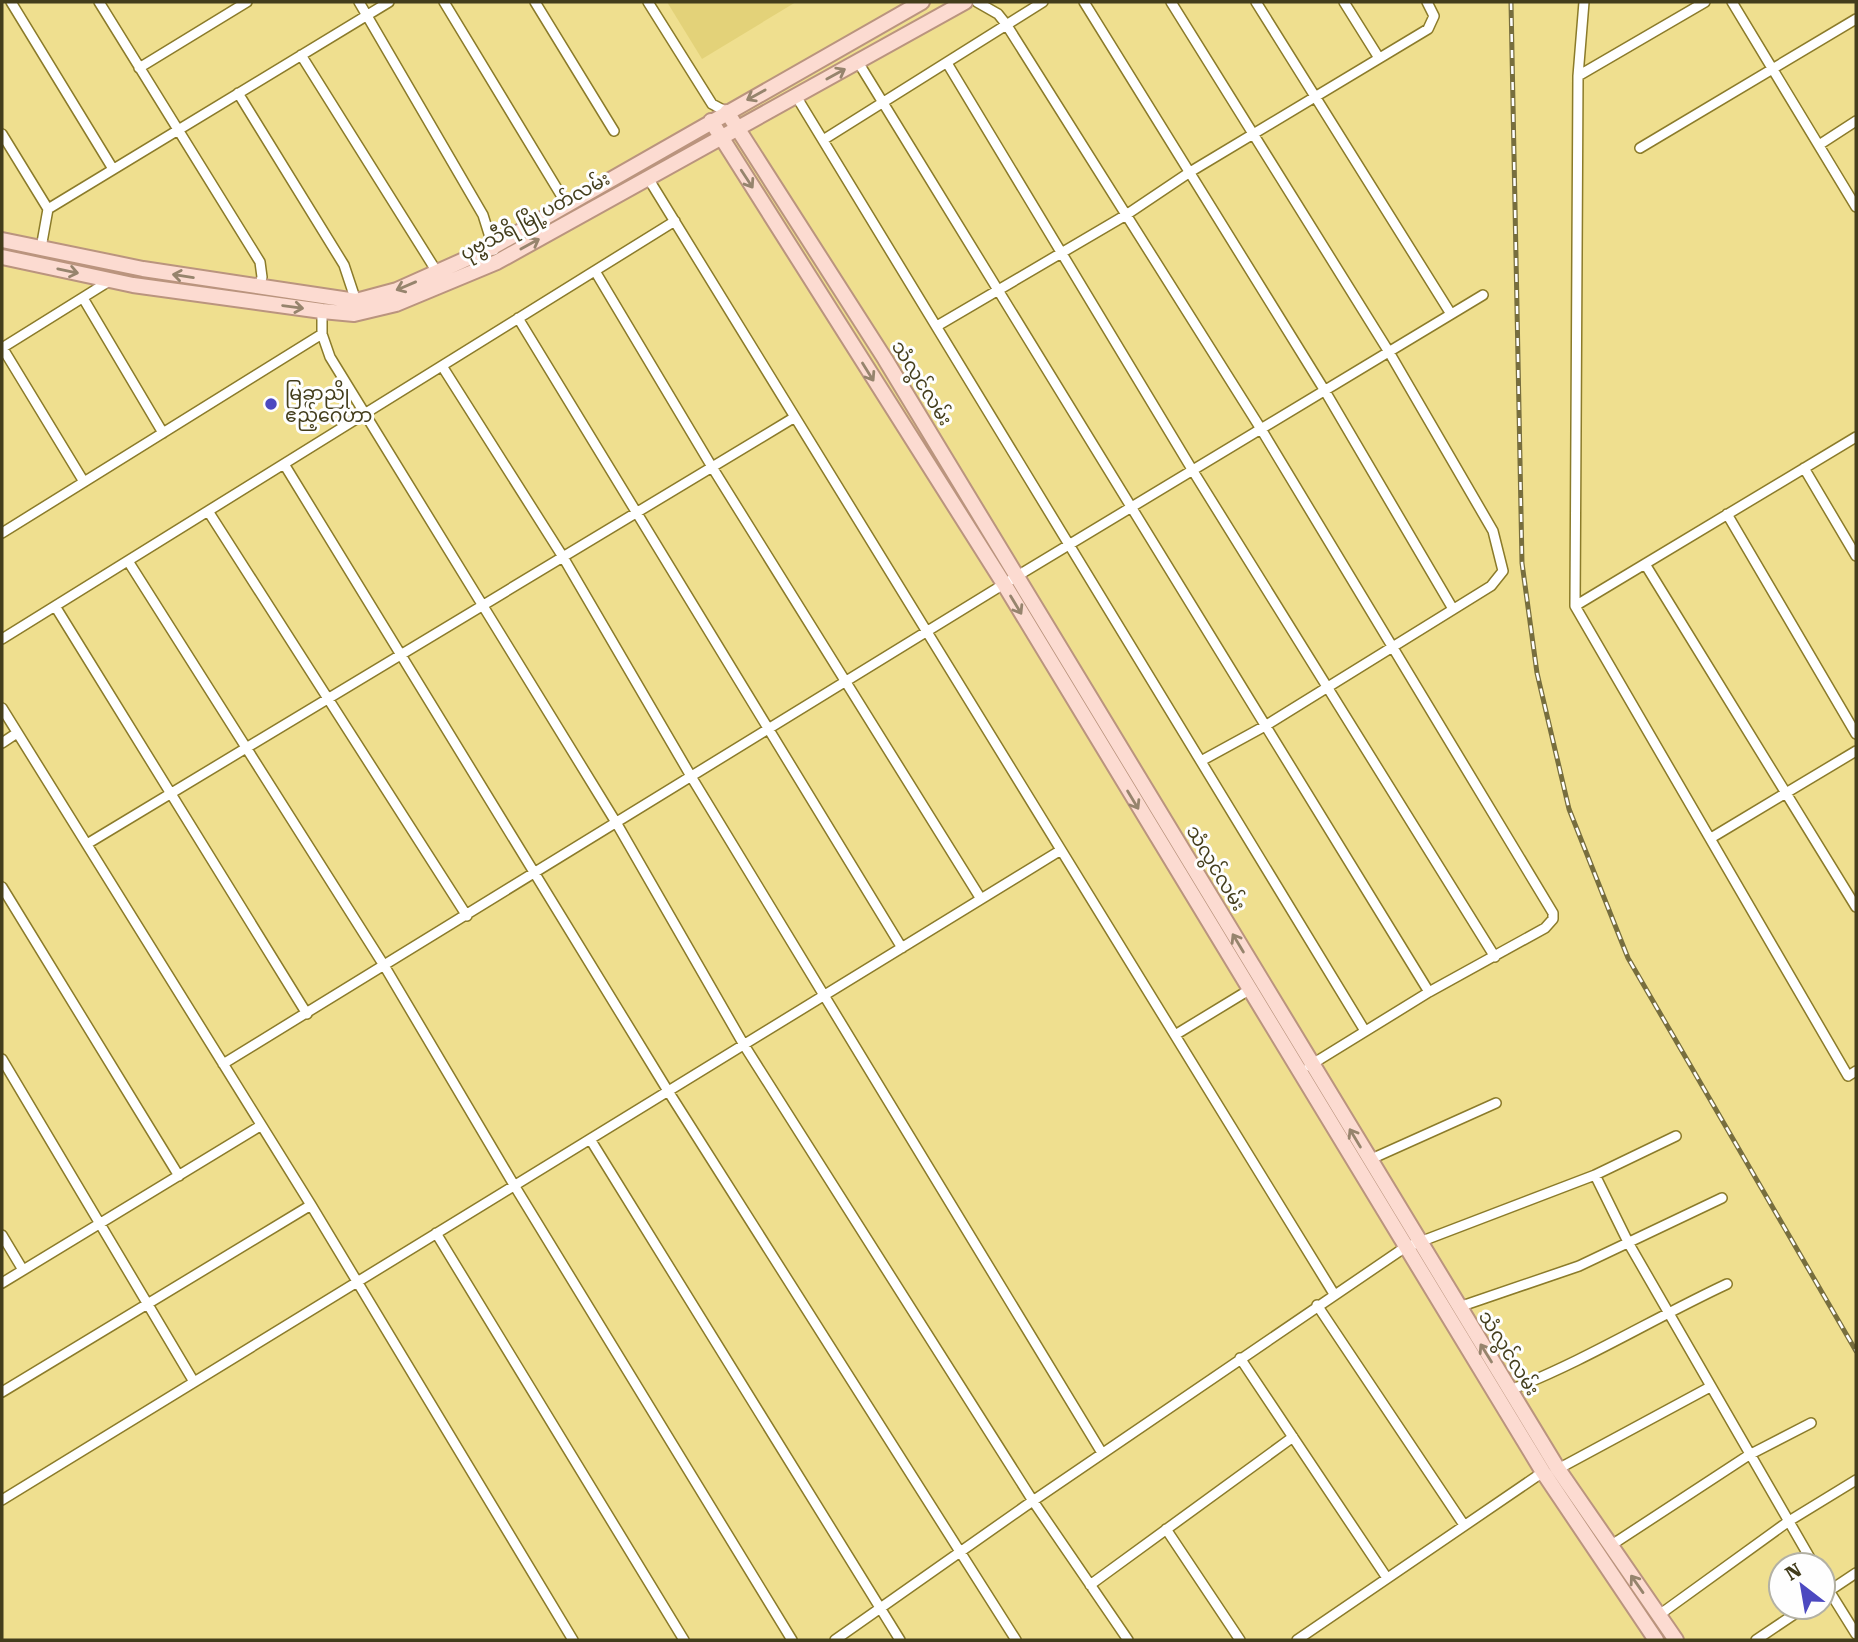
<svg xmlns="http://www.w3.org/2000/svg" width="1858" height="1642" viewBox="0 0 1858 1642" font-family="'Roboto Serif','Noto Sans Myanmar',serif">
  <rect width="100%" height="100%" fill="#efdf8f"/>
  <path fill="#e3d279" d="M667,2H796L702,59Z"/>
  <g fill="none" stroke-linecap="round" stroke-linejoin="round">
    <g stroke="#8b7b2a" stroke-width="12">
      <path id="minor" d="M11,2L113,169
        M99,2L260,262L262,277L259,287
        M359,2L483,215L494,250
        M444,2L567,205
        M535,2L614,131
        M648,2L712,104L727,112
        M977,2L998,14L1006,24L1261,429L1553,913V919L1545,928L1429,992L1309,1066
        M1084,2L1325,391L1453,609
        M1171,2L1389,352L1493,531L1503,571L1491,586L1265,726L1201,761
        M1256,2L1451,314
        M1344,2L1379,58
        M1584,2L1578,76L1575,606L1848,1076L1856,1071
        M1732,2L1856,207
        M301,55L437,272
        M858,62L1429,992
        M947,63L1193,471L1495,957
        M139,68L247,2
        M1578,76L1705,2
        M238,93L344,265L356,301
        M796,96L1365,1031
        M2,134L48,209L41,248
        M823,140L1043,2
        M1819,145L1856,121
        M1640,148L1856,19
        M648,178L1334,1294
        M48,209L389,2
        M595,271L712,467L981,899
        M83,298L163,433
        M322,311V334L330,357L617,824L744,1045L1033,1501L1128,1640
        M518,318L902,948
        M937,326L1126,215L1190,172L1428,29L1434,16L1427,2
        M2,347L84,482
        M2,348L111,280
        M442,366L563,557L692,778L1102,1453
        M284,464L668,1091L1016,1640
        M1804,468L1856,556
        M208,511L467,916
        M1727,514L1856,734
        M2,533L322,334
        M128,561L385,967L514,1185L792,1640
        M1645,564L1856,907
        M55,606L307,1014
        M1575,606L1856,437
        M2,639L675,221
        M2,708L311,1205L573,1640
        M2,743L17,733
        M1711,838L1856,751
        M87,844L795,417
        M2,887L179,1176
        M1175,1035L1249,990
        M2,1059L194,1382
        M223,1064L1004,584L1483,295
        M590,1139L900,1640
        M1369,1160L1496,1103
        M1595,1175L1629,1244L1814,1565
        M436,1233L684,1640
        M2,1235L23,1270
        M2,1283L260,1126
        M1317,1305L1464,1525
        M1459,1307L1579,1266L1722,1198
        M1240,1358L1387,1578
        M1510,1390C1585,1361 1654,1318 1727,1284
        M2,1392L311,1205
        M1558,1469L1710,1387
        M2,1500L1061,850
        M1166,1529L1240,1640
        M1610,1546L1749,1455L1811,1423
        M1823,1581L1856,1634
        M1090,1585L1293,1437
        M1823,1595L1856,1573
        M1659,1615L1789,1521L1856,1480
        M835,1640L1024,1507L1404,1248L1595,1175L1676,1136
        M1297,1640L1543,1472
        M1756,1640L1805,1607"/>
    </g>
    <g stroke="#ba947e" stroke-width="18">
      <path id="primary" d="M727,112L885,359L1558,1469L1676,1640
        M711,121L1004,584L1543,1472L1656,1640
        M2,240L143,269L356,301L397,290L493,247L922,2
        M2,257L133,285L322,311L354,314L396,304L497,262L965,2"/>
    </g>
    <use href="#minor" stroke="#fff" stroke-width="9"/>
    <use href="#primary" stroke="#fcdbd1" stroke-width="14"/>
    <g stroke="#776e3e" stroke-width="5">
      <path id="rail" d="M1511,2L1522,563L1537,673L1569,809L1628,958L1856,1351"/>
    </g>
    <use href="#rail" stroke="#fefefe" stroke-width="2.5" stroke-dasharray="8" stroke-linecap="butt"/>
  </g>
  <defs><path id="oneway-shaft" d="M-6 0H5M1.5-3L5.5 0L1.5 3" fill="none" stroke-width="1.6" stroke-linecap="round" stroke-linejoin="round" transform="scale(1.75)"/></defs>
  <g stroke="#96846d">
    <use href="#oneway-shaft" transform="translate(836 74) rotate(-29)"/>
    <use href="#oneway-shaft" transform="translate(756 95) rotate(151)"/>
    <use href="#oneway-shaft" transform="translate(747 179) rotate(57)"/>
    <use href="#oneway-shaft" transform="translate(530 244) rotate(-29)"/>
    <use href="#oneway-shaft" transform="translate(68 271) rotate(12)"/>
    <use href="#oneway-shaft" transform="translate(183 276) rotate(-171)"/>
    <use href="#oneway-shaft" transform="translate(406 286) rotate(157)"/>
    <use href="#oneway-shaft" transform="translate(293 307) rotate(8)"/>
    <use href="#oneway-shaft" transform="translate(868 372) rotate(58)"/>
    <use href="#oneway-shaft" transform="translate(1016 605) rotate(59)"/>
    <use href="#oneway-shaft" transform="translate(1133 800) rotate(59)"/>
    <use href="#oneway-shaft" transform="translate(1238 943) rotate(-121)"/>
    <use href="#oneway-shaft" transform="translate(1355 1138) rotate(-121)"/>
    <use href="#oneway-shaft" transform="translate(1486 1353) rotate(-122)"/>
    <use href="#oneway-shaft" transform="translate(1637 1584) rotate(-125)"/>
  </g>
  <circle fill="#4c49c0" stroke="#fefefe" stroke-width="2.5" cx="271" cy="404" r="7"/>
  <g text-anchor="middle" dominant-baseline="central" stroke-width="6" stroke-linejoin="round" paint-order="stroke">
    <g font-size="19" fill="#433d1c" stroke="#fefefe">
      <text transform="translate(535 216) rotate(-28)">ပုဗ္ဗသီရိ မြို့ပတ်လမ်း</text>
      <text transform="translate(922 383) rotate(58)">သံလွင်လမ်း</text>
      <text transform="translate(1216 868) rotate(59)">သံလွင်လမ်း</text>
      <text transform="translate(1509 1353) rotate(58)">သံလွင်လမ်း</text>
    </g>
    <g font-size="19" fill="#433d1c" stroke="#fefefe" text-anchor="start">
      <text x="285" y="393">မြခွာညို<tspan x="285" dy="22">ဧည့်ဂေဟာ</tspan></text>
    </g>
  </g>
  <rect width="1858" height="1642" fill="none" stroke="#433d1c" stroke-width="7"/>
  <g transform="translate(1802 1586) rotate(329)"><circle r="33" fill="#fefefe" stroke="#b3b1a4" stroke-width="2"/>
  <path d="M0-5L12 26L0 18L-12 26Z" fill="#4c49c0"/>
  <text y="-10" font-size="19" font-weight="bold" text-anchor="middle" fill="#433d1c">N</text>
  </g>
</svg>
